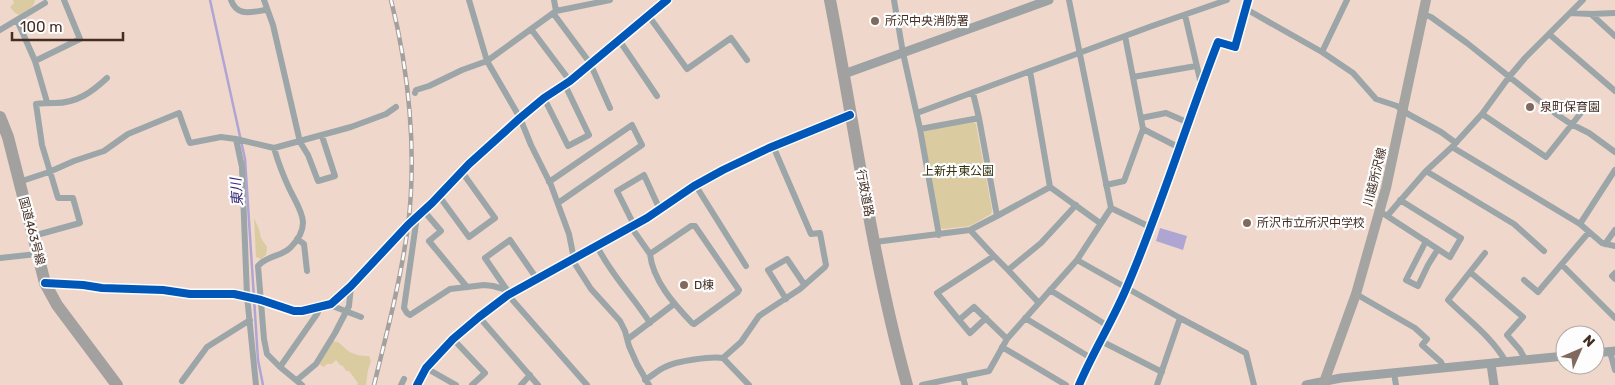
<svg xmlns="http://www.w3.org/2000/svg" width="1615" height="385" viewBox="0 0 1615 385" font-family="Rubik,'Noto Sans JP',sans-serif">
  <rect width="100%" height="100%" fill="#f0d7cb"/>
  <path fill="#dacca0" d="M13,0H35C34,8 26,11 19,15L14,12L10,7L14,3Z
    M973,121L976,124L992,210L991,214L970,226L943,229L940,227L923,133L926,130Z
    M254,218L259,229L261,238L267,247L266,255L261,259L256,257Z
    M333,341C341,342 342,346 347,350C353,355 362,356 369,356L371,361L368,370L366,385H357L358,383L349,371H346L343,366L340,365L336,360L332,364H327L324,367L319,364Z"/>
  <path fill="#afa5d3" d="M1160,228L1187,236L1183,250L1156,241Z"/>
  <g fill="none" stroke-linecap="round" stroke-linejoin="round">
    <path stroke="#afa5d3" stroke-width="2.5" d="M210,0L245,159L258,360L263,385"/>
    <path stroke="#9ca5a7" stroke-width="6" d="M231,0C237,17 251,12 266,10
      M264,0L273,25L300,142L308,155L318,181L335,176L322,136
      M469,0L487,61L520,118L531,145L551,185L569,234L575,264L591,289L620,321L625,331L629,346L637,364L649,385
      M554,0L556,11
      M894,0L903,53L920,129L939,235
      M1069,0L1111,208L1077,260
      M1246,9L1322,52L1353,73L1376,99L1397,106L1408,114L1441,132L1456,143
      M553,13L590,63L610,108
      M1570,13L1591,14L1615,13
      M1423,14L1431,17L1467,43L1556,114L1571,124L1589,133L1615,152
      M1591,14L1615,36
      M648,15L687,69L731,38L747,60
      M1185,15L1201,84
      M17,20L35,61L47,102
      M531,29L570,81
      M0,30L45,3
      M1549,34L1615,91
      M619,40L657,96
      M1322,52L1347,0
      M35,61L80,39L64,0
      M1030,71L1050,187
      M1133,77L1196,66
      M415,93L416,90L429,86L462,70L487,61L556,11L610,0
      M544,98L568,146L589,135L565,85
      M917,113L1152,26L1227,0
      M1482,114L1546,157L1588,104
      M1141,118L1166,113L1189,123
      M920,129L979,118L973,93
      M1143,129L1180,148
      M236,139L242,167L247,296L256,385
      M1452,147L1580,224L1602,243L1615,246
      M274,148C278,162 283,175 289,188C300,211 313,224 291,247C282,257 267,255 258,266L264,339L267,354L280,367
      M1426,171L1514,224L1544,251
      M19,182L49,172L74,161L104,151L128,134L179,113L189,141L190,143L221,137L236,139L274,148L351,127L386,114L396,107
      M549,182L632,125L642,145L558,203
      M1106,185L1124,181L1143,129L1125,36
      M696,186L746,266
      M439,196L469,237L495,218L462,172
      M1111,208L1150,227
      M423,210L441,231L429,241L467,287
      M1384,214L1450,257L1461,238L1400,200
      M417,216L404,308L407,313L410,315L450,289L484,285L493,286L514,292
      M997,216L1050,187L1100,223
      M1387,216L1426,171L1452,147L1482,114L1509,77L1525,58L1583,0
      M1580,224L1615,170
      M634,225L617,191L644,175L660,210
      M631,227L650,254L691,226H695L739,290L738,292L694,324L692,323C674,304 653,281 650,254
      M970,230L997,216L979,118
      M33,236L80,223L73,198H58L42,145L36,104C43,103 48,103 55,103C77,103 92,92 107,78
      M297,239L304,244L307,271
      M1426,241L1406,280L1418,286L1428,265L1438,249
      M875,242L970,230L994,256L937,293L959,320L974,307L1007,339
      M1605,244L1615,230
      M597,246C611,275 633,296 650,323
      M1485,253L1448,300C1468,320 1492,337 1506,362
      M994,256L1008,270
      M0,258L37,254
      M1562,265L1615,318
      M1470,272L1523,317L1507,335L1520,350L1526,361
      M1615,273L1612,276L1615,279
      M1524,280L1538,292L1589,232
      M46,283L83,285L102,288L163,290L190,294H234L261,300L294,311H302L331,304L351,286L408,225L432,203L469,164L520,118L544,98L570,81L667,0
      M507,290L485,258L510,240L537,279
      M1050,290L1108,326
      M1356,294L1415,328L1427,339L1422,345L1441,362L1444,368
      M508,295L587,385
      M786,299L768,270L787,259L804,284
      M1039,303L1008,270L1041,243L1076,205
      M331,304L335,307L361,317
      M479,317L538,385
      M1025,318L1091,358
      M959,320L970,333L986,318
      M453,339L485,373L472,385
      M628,339L674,304
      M1101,341L1162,372
      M1002,347L1066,385
      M1610,352L1615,370
      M723,358L749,385
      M426,368L456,385
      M1394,373L1396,385
      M963,377L965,385
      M297,380L316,364L335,333L349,306L351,286
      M645,380C652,376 658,370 665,367C676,361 712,356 723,358L741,342L759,316L800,289L825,267L826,265L820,233L811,234L773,146
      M182,381L207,347L250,320
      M302,385L280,367L317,314L320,307
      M401,385L404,379
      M417,385L426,368L453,339L479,317L508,295L647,218L694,186L723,170L769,148L850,115
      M521,385L530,375
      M922,385L989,371L1007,339L1077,260L1180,318L1246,353L1254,385
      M1079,385C1093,352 1112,322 1126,289C1161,208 1186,124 1218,42L1235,47L1248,0
      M1157,385L1180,318"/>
    <path stroke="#9da2a4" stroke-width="9" d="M844,74L1049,0
      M1595,353L1615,351
      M1491,364L1494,385
      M1306,385L1341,378L1565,356"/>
    <path stroke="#a4a5a3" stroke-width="10" d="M1323,385L1356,294L1386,188L1426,0"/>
    <path stroke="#a3a1a0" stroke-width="12" d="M830,0C855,128 872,259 907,385
      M0,117L8,137L45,283L57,305L117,385"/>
    <g stroke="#a4a09e" stroke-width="4.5">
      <path id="rail" d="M374,385C387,332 401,279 408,226C417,153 409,71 391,0"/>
    </g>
    <use href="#rail" stroke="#fdfdfd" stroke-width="2.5" stroke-dasharray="8" stroke-linecap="butt"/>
    <g stroke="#fdfdfd" stroke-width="11">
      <path id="cycleway" d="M45,283L83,285L102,288L163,290L190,294H234L261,300L294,311H302L331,304L351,286L408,225L432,203L469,164L520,118L544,98L570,81L667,0
        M417,385L426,368L453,339L479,317L508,295L647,218L694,186L723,170L769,148L850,115
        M1079,385C1093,352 1112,322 1126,289C1161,208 1186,124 1218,42L1235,47L1248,0"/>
    </g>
    <use href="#cycleway" stroke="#0057b8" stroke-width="8"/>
  </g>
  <g fill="#80695e" stroke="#fdfdfd" stroke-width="2">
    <circle cx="875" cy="21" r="5"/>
    <circle cx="1530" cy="107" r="5"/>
    <circle cx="1247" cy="223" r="5"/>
    <circle cx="684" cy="285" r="5"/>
  </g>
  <g text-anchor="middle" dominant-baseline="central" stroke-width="4.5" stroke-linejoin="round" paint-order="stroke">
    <g font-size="12" fill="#442e24" stroke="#fdfdfd" text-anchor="start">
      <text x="885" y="21">所沢中央消防署</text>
      <text x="1540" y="107">泉町保育園</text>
      <text x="1257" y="223">所沢市立所沢中学校</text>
      <text x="694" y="285">D棟</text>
    </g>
    <g font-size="12" fill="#33310d" stroke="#fdfdfd">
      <text x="958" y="171">上新井東公園</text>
    </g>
    <g font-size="12" fill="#442e24" stroke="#fdfdfd">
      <text transform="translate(1375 177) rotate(-76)">川越所沢線</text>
      <text transform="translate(865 193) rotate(79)">行政道路</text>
      <text transform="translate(32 231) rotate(75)">国道463号線</text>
    </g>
    <g font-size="14" font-style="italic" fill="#342576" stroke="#fdfdfd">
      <text transform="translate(237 192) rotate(-94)">東川</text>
    </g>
  </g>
  <g transform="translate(1580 350) rotate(45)"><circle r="24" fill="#fdfdfd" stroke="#b3aaa6"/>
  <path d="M0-4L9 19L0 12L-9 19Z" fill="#80695e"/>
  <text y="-8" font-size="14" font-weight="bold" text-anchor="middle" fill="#442e24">N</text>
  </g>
  <path d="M12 32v8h111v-8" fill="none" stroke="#442e24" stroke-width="2.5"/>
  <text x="20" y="32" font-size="15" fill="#442e24" stroke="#fdfdfd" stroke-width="4" paint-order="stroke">100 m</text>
</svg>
